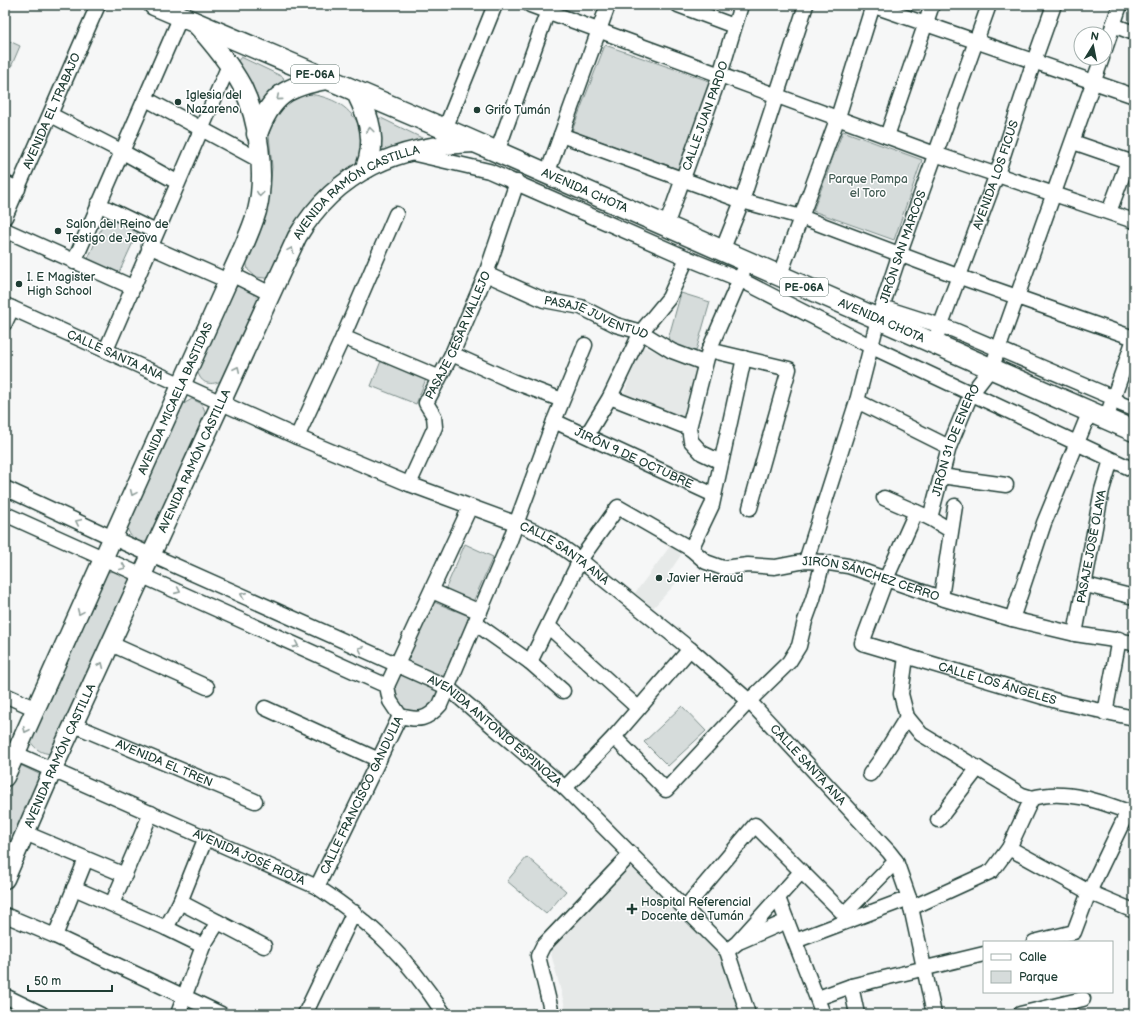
<svg xmlns="http://www.w3.org/2000/svg" width="1139" height="1019" viewBox="0 0 1139 1019" font-family="'Balsamiq Sans',sans-serif">
  <rect width="100%" height="100%" fill="#f6f7f7"/>
  <filter id="ink" filterUnits="userSpaceOnUse"><feTurbulence type="fractalNoise" baseFrequency=".025" numOctaves="2"/><feDisplacementMap in="SourceGraphic" scale="8" xChannelSelector="R" yChannelSelector="G"/><feConvolveMatrix kernelMatrix="1 2 1 2 8 2 1 2 1" color-interpolation-filters="sRGB"/></filter>
  <g filter="url(#ink)">
    <path fill="#e6e9e8" d="M641,346L700,368L686,422L622,399Z
      M671,545L681,555L668,574L677,582L653,608L635,593Z
      M631,867L720,955L742,1014H567L550,950Z"/>
    <path fill="#d6dcdb" stroke="#7a8c88" d="M5,39L20,46L5,81Z
      M605,45L712,82L681,170L572,131Z
      M241,57L283,77L285,83L264,101L258,103L237,62Z
      M309,94C329,97 344,103 356,120C359,124 363,131 363,137C363,145 360,153 358,161L273,272L265,278L256,277L248,270L246,260L266,209L270,188L272,167L269,135L271,123L274,114L294,97Z
      M381,118L422,138V144L382,154L377,151L376,119Z
      M843,131L922,160L894,240L813,211Z
      M108,213L140,227L118,275L87,261Z
      M238,286H244L258,294L259,300L223,380C211,386 201,385 197,370L232,290Z
      M681,293L710,302L696,351L667,343Z
      M381,361L426,379L416,404L371,386Z
      M192,399L202,404L207,416L150,541C136,545 128,536 126,523L180,406Z
      M465,544L493,557L473,602L445,590Z
      M113,571L126,575L130,580L52,754C41,753 36,750 30,741L103,577L108,572Z
      M434,602L471,617L446,680L405,662Z
      M400,673L440,690L434,704L420,715L403,712L393,690Z
      M682,706L706,731L668,766L644,742Z
      M20,765L41,775L5,856V798Z
      M527,857L566,891L546,914L507,881Z"/>
    <g fill="none" stroke-linecap="round" stroke-linejoin="round">
      <g stroke="#1f3d34" stroke-width="17">
        <g id="minor">
          <path d="M530,5L935,154L1134,221"/>
          <path d="M678,5L734,26"/>
          <path d="M871,5L1134,96"/>
          <path d="M1113,25L1134,33"/>
          <path d="M1105,49L1120,5"/>
          <path d="M146,99L261,161"/>
          <path d="M51,115L121,151L177,182"/>
          <path d="M445,129L495,5"/>
          <path d="M561,135L742,201L801,217L960,277L1134,338"/>
          <path d="M887,136L932,5"/>
          <path d="M1073,142L1134,163"/>
          <path d="M497,152L550,5"/>
          <path d="M411,153L489,171L687,258L741,280L872,347L1134,470"/>
          <path d="M547,174L608,5"/>
          <path d="M5,183L18,189"/>
          <path d="M98,204L156,232"/>
          <path d="M1109,212L1128,161"/>
          <path id="s1" d="M5,217L98,5"/>
          <path id="s2" d="M666,226L720,75L741,5"/>
          <path d="M5,230L132,287"/>
          <path d="M149,246L228,281"/>
          <path d="M722,251L742,201L806,5"/>
          <path d="M74,262L181,16"/>
          <path d="M231,274L271,294"/>
          <path id="s3" d="M486,274L544,300L581,307L616,325L641,332L672,351L704,363"/>
          <path d="M779,277L838,117L873,5"/>
          <path id="s4" d="M5,305L297,437L409,484L515,523L539,533L559,545L580,560L690,649L749,701L889,852L896,861L909,898L934,1014"/>
          <path d="M882,307L954,330L1114,398L1121,404L1134,409"/>
          <path d="M5,323L12,308"/>
          <path d="M343,337L438,377"/>
          <path id="s5" d="M934,343L997,174L1034,61L1054,5"/>
          <path d="M106,350L229,65"/>
          <path d="M709,350L789,369L750,508"/>
          <path d="M452,354L512,381L562,400"/>
          <path d="M610,397L689,428"/>
          <path d="M857,401L949,447"/>
          <path d="M1106,419L1134,339"/>
          <path id="s6" d="M554,421L714,495"/>
          <path d="M587,435L610,397L641,332L669,298L687,258"/>
          <path d="M297,437L343,337L396,214"/>
          <path d="M721,462L702,453L691,441L689,428L709,350L743,272"/>
          <path d="M941,476L1006,485"/>
          <path id="s7" d="M409,484L435,427L434,416L426,403L452,354L486,274L517,182"/>
          <path id="s8" d="M5,488L113,538L447,687L565,788L727,951L748,1014"/>
          <path d="M884,498L930,518L950,530"/>
          <path id="s9" d="M916,512L886,579L862,643L1060,702L1134,718"/>
          <path d="M5,514L387,686"/>
          <path id="s10" d="M930,518L949,447L971,394L992,367L1102,58"/>
          <path d="M691,549L712,505L744,358"/>
          <path id="s11" d="M806,561L857,401L878,319L900,253L989,5"/>
          <path d="M1086,585L1134,597"/>
          <path d="M432,591L480,612"/>
          <path d="M941,598L955,506"/>
          <path d="M1012,619L1044,523L1090,411"/>
          <path d="M475,623L530,662L563,691"/>
          <path d="M548,626L638,708"/>
          <path id="s12" d="M1075,634L1102,490L1111,460"/>
          <path d="M111,644L207,687"/>
          <path d="M906,657L901,694L907,717L921,734L1022,795L1032,798"/>
          <path id="s13" d="M530,662L580,560L618,507L691,549L706,562L723,568L748,565L775,567L806,561L823,562L848,566L941,598L1012,619L1075,634L1134,643"/>
          <path d="M5,695L36,709"/>
          <path d="M265,708L379,760"/>
          <path d="M1105,713L1119,639"/>
          <path d="M400,716C419,721 427,720 440,705L509,543L554,421L585,345"/>
          <path id="s14" d="M74,725L255,801"/>
          <path d="M614,737L666,790L749,701L789,662L799,646L805,621L813,599L823,562"/>
          <path id="s15" d="M5,749L317,887C374,925 406,956 444,1014"/>
          <path d="M870,774L881,759L907,717"/>
          <path d="M565,788L614,737L690,649"/>
          <path d="M1032,798C1066,788 1102,802 1134,814"/>
          <path d="M938,820L978,768"/>
          <path d="M25,833L125,875"/>
          <path d="M1009,848L1089,892L1134,911"/>
          <path id="s16" d="M317,887L400,716L390,701L387,686L470,507"/>
          <path d="M74,888L166,928L203,946"/>
          <path d="M778,898L823,1014"/>
          <path d="M180,902L264,946"/>
          <path d="M112,904L151,813"/>
          <path d="M685,908L755,825L850,920"/>
          <path d="M911,908L992,871L1009,848L1032,798"/>
          <path d="M844,914L896,861"/>
          <path d="M5,915L55,936L221,1014"/>
          <path d="M166,928L180,902L206,837"/>
          <path d="M55,936L86,859"/>
          <path d="M741,941L787,921"/>
          <path d="M795,941L909,898"/>
          <path d="M1034,942L1074,932L1089,892L1128,811"/>
          <path d="M727,951L737,943L801,872"/>
          <path d="M851,986L857,1014"/>
          <path d="M5,996L42,1014"/>
          <path d="M818,998L851,986L984,954"/>
          <path d="M178,1014L203,946L218,922"/>
          <path d="M305,1014L354,912"/>
          <path d="M552,1014L538,956L543,946L631,854"/>
          <path d="M1020,1014L1083,999"/>
        </g>
      </g>
      <g stroke="#1f3d34" stroke-width="21">
        <g id="major">
          <path id="s17" d="M5,777L228,281C238,258 250,235 257,211C266,175 259,120 242,86C229,62 211,41 193,21"/>
          <path id="s18" d="M5,879L53,769L297,237C337,170 399,145 475,143"/>
        </g>
      </g>
      <g stroke="#1f3d34" stroke-width="23">
        <g id="highway">
          <path id="s19" d="M154,5L445,129L1134,431"/>
          <path d="M357,93C369,117 377,141 366,168"/>
          <path d="M257,134C271,95 287,86 327,79"/>
        </g>
      </g>
      <use href="#minor" stroke="#fff" stroke-width="14"/>
      <use href="#major" stroke="#fff" stroke-width="18"/>
      <use href="#highway" stroke="#fff" stroke-width="20"/>
    </g>
    <defs><path id="oneway-chevron" d="M-2-3.5L2.5 0L-2 3.5" fill="none" stroke-width="1.6" stroke-linecap="round" stroke-linejoin="round"/></defs>
    <g stroke="#8f9e9a">
      <use href="#oneway-chevron" transform="translate(279 98) rotate(140)"/>
      <use href="#oneway-chevron" transform="translate(370 130) rotate(-97)"/>
      <use href="#oneway-chevron" transform="translate(260 194) rotate(98)"/>
      <use href="#oneway-chevron" transform="translate(291 250) rotate(-66)"/>
      <use href="#oneway-chevron" transform="translate(237 369) rotate(-65)"/>
      <use href="#oneway-chevron" transform="translate(133 493) rotate(114)"/>
      <use href="#oneway-chevron" transform="translate(78 522) rotate(-155)"/>
      <use href="#oneway-chevron" transform="translate(123 567) rotate(22)"/>
      <use href="#oneway-chevron" transform="translate(178 591) rotate(24)"/>
      <use href="#oneway-chevron" transform="translate(243 595) rotate(-156)"/>
      <use href="#oneway-chevron" transform="translate(80 612) rotate(114)"/>
      <use href="#oneway-chevron" transform="translate(296 645) rotate(24)"/>
      <use href="#oneway-chevron" transform="translate(361 649) rotate(-156)"/>
      <use href="#oneway-chevron" transform="translate(101 665) rotate(-66)"/>
      <use href="#oneway-chevron" transform="translate(26 730) rotate(115)"/>
    </g>
  </g>
  <g fill="#1f3d34" stroke="#fff" stroke-width="1.5">
    <circle cx="178" cy="102" r="4"/>
    <circle cx="477" cy="110" r="4"/>
    <circle cx="58" cy="231" r="4"/>
    <circle cx="19" cy="284" r="4"/>
    <circle cx="659" cy="578" r="4"/>
    <path d="M630 903h4v4h4v4h-4v4h-4v-4h-4v-4h4z"/>
  </g>
  <g text-anchor="middle" dominant-baseline="central" stroke-width="3" stroke-linejoin="round" paint-order="stroke">
    <g fill="#fff" stroke="#627771" stroke-width="1">
      <rect x="291" y="65" width="48" height="18" rx="3"/>
      <rect x="780" y="278" width="48" height="18" rx="3"/>
    </g>
    <g font-size="11" font-weight="bold" fill="#1f3d34">
      <text x="315" y="74">PE-06A</text>
      <text x="804" y="287">PE-06A</text>
    </g>
    <g font-size="12" fill="#1f3d34" stroke="#fff" text-anchor="start">
      <text x="186" y="95">Iglesia del<tspan x="186" dy="14">Nazareno</tspan></text>
      <text x="485" y="110">Grifo Tumán</text>
      <text x="66" y="224">Salon del Reino de<tspan x="66" dy="14">Testigo de Jeova</tspan></text>
      <text x="27" y="277">I. E Magister<tspan x="27" dy="14">High School</tspan></text>
      <text x="667" y="578">Javier Heraud</text>
      <text x="641" y="902">Hospital Referencial<tspan x="641" dy="14">Docente de Tumán</tspan></text>
    </g>
    <g font-size="12" fill="#1f3d34" stroke="#fff">
      <text stroke="none"><textPath href="#s1" startOffset="116">AVENIDA EL TRABAJO</textPath></text>
      <text stroke="none"><textPath href="#s2" startOffset="117">CALLE JUAN PARDO</textPath></text>
      <text stroke="none"><textPath href="#s5" startOffset="179">AVENIDA LOS FICUS</textPath></text>
      <text stroke="none"><textPath href="#s19" startOffset="469">AVENIDA CHOTA</textPath></text>
      <text stroke="none"><textPath href="#s18" startOffset="782">AVENIDA RAMÓN CASTILLA</textPath></text>
      <text stroke="none"><textPath href="#s11" startOffset="329">JIRÓN SAN MARCOS</textPath></text>
      <text stroke="none"><textPath href="#s3" startOffset="119">PASAJE JUVENTUD</textPath></text>
      <text stroke="none"><textPath href="#s19" startOffset="793">AVENIDA CHOTA</textPath></text>
      <text stroke="none"><textPath href="#s7" startOffset="164">PASAJE CÉSAR VALLEJO</textPath></text>
      <text stroke="none"><textPath href="#s4" startOffset="121">CALLE SANTA ANA</textPath></text>
      <text stroke="none"><textPath href="#s17" startOffset="415">AVENIDA MICAELA BASTIDAS</textPath></text>
      <text stroke="none"><textPath href="#s10" startOffset="82">JIRÓN 31 DE ENERO</textPath></text>
      <text stroke="none"><textPath href="#s6" startOffset="88">JIRÓN 9 DE OCTUBRE</textPath></text>
      <text stroke="none"><textPath href="#s18" startOffset="459">AVENIDA RAMÓN CASTILLA</textPath></text>
      <text stroke="none"><textPath href="#s12" startOffset="89">PASAJE JOSÉ OLAYA</textPath></text>
      <text stroke="none"><textPath href="#s4" startOffset="613">CALLE SANTA ANA</textPath></text>
      <text stroke="none"><textPath href="#s13" startOffset="452">JIRÓN SÁNCHEZ CERRO</textPath></text>
      <text stroke="none"><textPath href="#s9" startOffset="283">CALLE LOS ÁNGELES</textPath></text>
      <text stroke="none"><textPath href="#s8" startOffset="549">AVENIDA ANTONIO ESPINOZA</textPath></text>
      <text stroke="none"><textPath href="#s18" startOffset="135">AVENIDA RAMÓN CASTILLA</textPath></text>
      <text stroke="none"><textPath href="#s14" startOffset="98">AVENIDA EL TREN</textPath></text>
      <text stroke="none"><textPath href="#s4" startOffset="937">CALLE SANTA ANA</textPath></text>
      <text stroke="none"><textPath href="#s16" startOffset="102">CALLE FRANCISCO GANDULIA</textPath></text>
      <text stroke="none"><textPath href="#s15" startOffset="267">AVENIDA JOSÉ RIOJA</textPath></text>
    </g>
    <g font-size="12" fill="#445d55" stroke="#fff">
      <text x="868" y="179">Parque Pampa<tspan x="868" dy="14">el Toro</tspan></text>
    </g>
  </g>
  <rect width="1139" height="1019" fill="none" stroke="#fff" stroke-width="20"/>
  <rect x="10" y="10" width="1119" height="999" fill="none" stroke="#1f3d34" stroke-width="1.5" filter="url(#ink)"/>
  <rect x="983" y="941" width="130" height="52" fill="#ffffff" stroke="#a5b1ae"/>
  <rect x="991" y="954" width="20" height="6" fill="#ffffff" stroke="#a5b1ae"/>
  <text x="1019" y="961" font-size="12" fill="#1f3d34">Calle</text>
  <rect x="991" y="971" width="20" height="12" fill="#d6dcdb" stroke="#a5b1ae"/>
  <text x="1019" y="981" font-size="12" fill="#1f3d34">Parque</text>
  <g transform="translate(1093 46) rotate(10)"><circle r="19" fill="#ffffff" stroke="#a5b1ae"/>
  <path d="M0-3L7 15L0 10L-7 15Z" fill="#1f3d34"/>
  <text y="-6" font-size="11" font-weight="bold" text-anchor="middle" fill="#1f3d34">N</text>
  </g>
  <path d="M28 985v6h84v-6" fill="none" stroke="#1f3d34" stroke-width="2"/>
  <text x="34" y="985" font-size="12" fill="#1f3d34" stroke="#ffffff" stroke-width="3" paint-order="stroke">50 m</text>
</svg>
